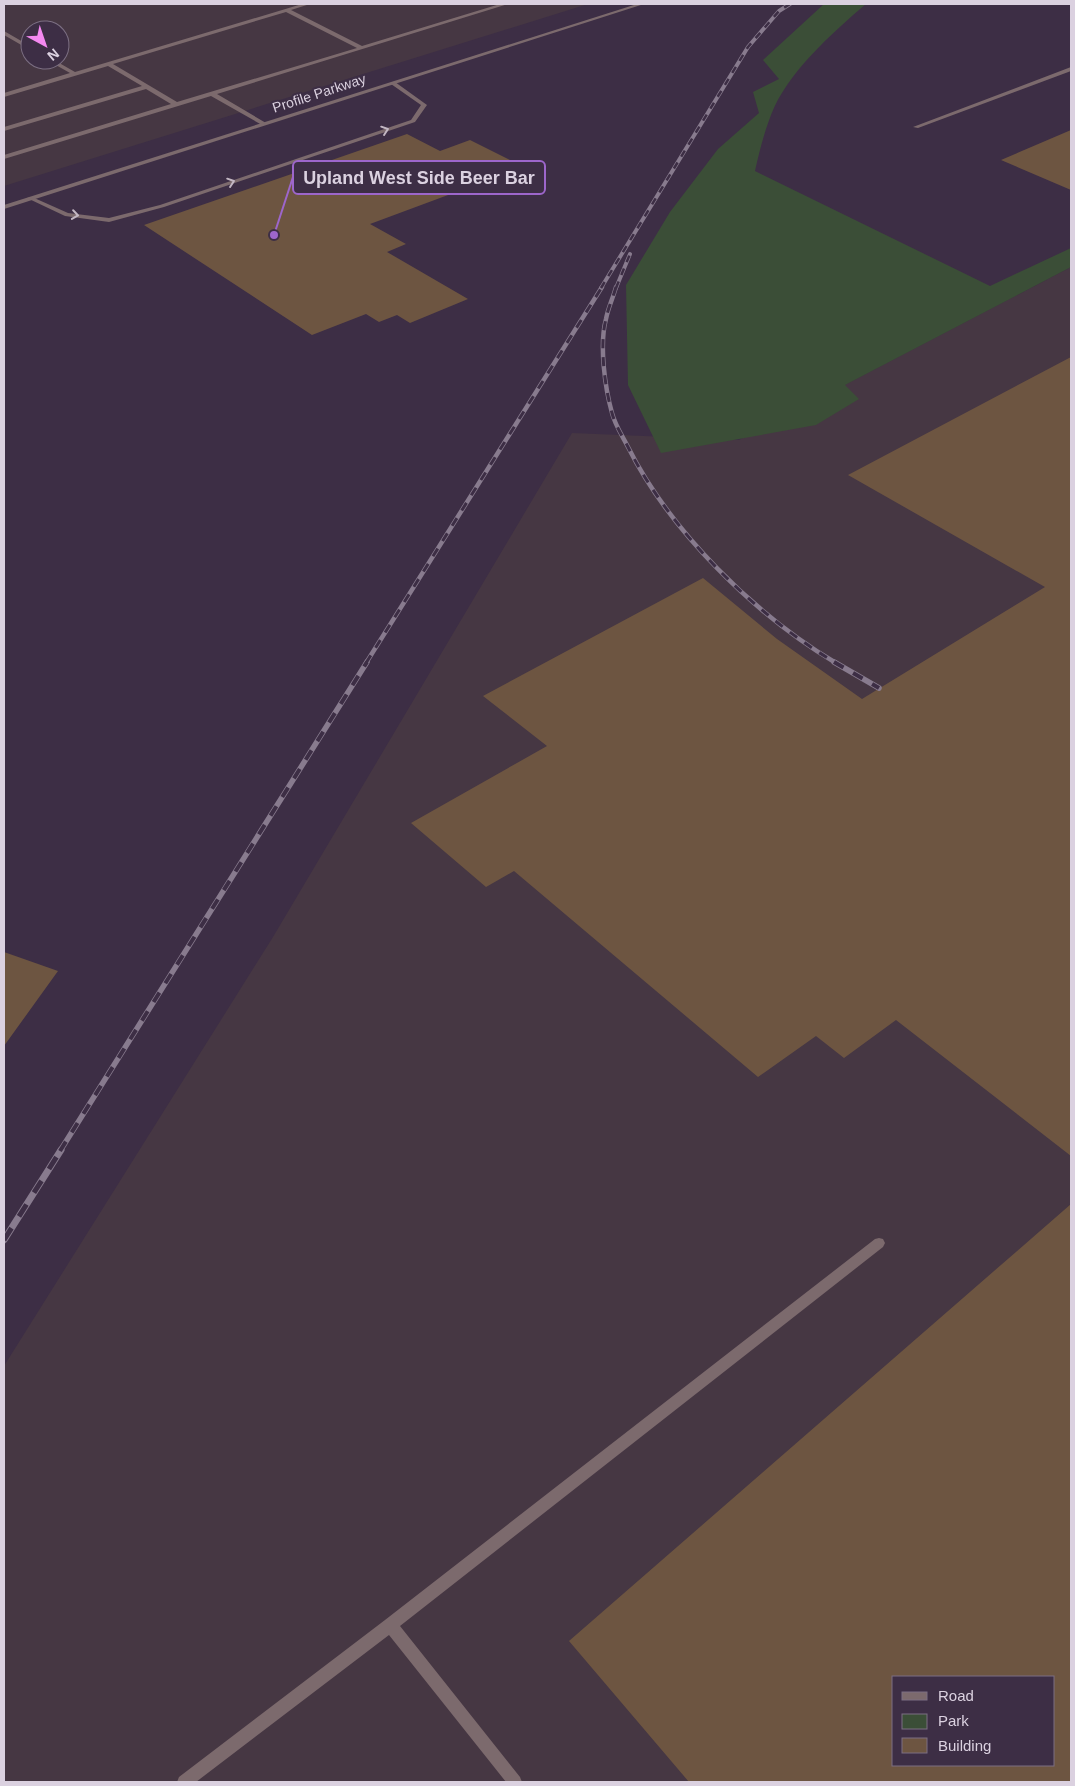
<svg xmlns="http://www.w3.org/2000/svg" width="1075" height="1786" viewBox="0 0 1075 1786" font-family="Arial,sans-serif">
  <rect width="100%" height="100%" fill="#3d2e45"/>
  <path fill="#463743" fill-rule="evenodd" d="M4,4H588L4,186ZM30,30H60V60H30Z
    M1071,267V1782H4V1366L273,937L572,433L739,440ZM894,1677H1054V1765H894Z"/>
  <path fill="#3b4e37" d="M824,4H866C832,33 787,73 771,115C764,133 759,153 755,171L990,286L1071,248V267L845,385L859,399L816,425L661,453L628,385L626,285L670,212L718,149L759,113L753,92L779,79L763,60Z"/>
  <path fill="#6d5541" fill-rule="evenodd" d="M1071,130V190L1001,160Z
    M407,134L440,151L470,140L514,162L466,180L475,185L370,224L406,244L387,252L468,299L410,323L397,315L379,322L366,314L312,335L144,225Z
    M1071,357V1156L896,1020L844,1058L816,1036L758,1077L514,871L486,887L411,823L547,746L483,696L703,578L777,639L862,699L1045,587L848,475Z
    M4,952L58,971L4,1046Z
    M1071,1204V1782H689L569,1641ZM894,1677H1054V1765H894Z"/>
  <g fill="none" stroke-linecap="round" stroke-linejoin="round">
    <path fill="#7c6a6d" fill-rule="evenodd" d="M302,4H310L291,10L362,46L500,4H508L217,94L266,123V125H262L211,96L4,159V155L171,104L146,89L4,131V127L142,86L108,66L4,97V93L70,73L47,60H54L75,72ZM286,12L357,48L177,102L113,64Z
      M4,31L30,46V50L4,35Z
      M1071,67V71L918,128L913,127Z
      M391,82H395L427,105L415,122L164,207L109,222L65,216L27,198L32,197L68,213L109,218L160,205L411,120L421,105L391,84Z
      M879,1238L883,1239L885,1243L883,1247L400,1626L520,1777L522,1782H506L389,1635L196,1782H177L179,1777L385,1620L875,1239Z"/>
    <path fill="#7c6a6d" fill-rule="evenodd" d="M637,4H644L4,209V205Z"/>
    <g stroke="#887b8e" stroke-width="4">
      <path id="rail-far3" d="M601,288L748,47L779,11L790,4
        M616,288L630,254"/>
    </g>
    <g stroke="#887b8e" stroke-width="4.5">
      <path id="rail-far2" d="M616,287C613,298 608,308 606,319C599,345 605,388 612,413C615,425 623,437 628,447C670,531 755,615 836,663
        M366,663L602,287"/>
    </g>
    <g stroke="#887b8e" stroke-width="5.5">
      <path id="rail-far1" d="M834,662L879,688
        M60,1151L367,662"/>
    </g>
    <g stroke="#887b8e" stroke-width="7">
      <path id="rail" d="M4,1240L61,1150"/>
    </g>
    <use href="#rail-far3" stroke="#3d2e45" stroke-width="2.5" stroke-dasharray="7" stroke-linecap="butt"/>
    <use href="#rail-far2" stroke="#3d2e45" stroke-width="3" stroke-dasharray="9" stroke-linecap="butt"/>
    <use href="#rail-far1" stroke="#3d2e45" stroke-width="4" stroke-dasharray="11" stroke-linecap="butt"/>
    <use href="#rail" stroke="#3d2e45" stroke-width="5" stroke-dasharray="14" stroke-linecap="butt"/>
  </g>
  <defs><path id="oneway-chevron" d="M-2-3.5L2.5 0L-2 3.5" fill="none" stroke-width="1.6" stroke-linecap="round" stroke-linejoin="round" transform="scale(1.25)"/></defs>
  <g stroke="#c3b7c3">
    <use href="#oneway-chevron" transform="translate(385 130) rotate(-19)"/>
    <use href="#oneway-chevron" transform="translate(231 182) rotate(-19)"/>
    <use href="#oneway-chevron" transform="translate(75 215) rotate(8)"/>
  </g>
  <g text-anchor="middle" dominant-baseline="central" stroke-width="4" stroke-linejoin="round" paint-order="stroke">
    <g font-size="14" fill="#dbd1e0" stroke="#3d2e45">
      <text transform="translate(319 93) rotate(-18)">Profile Parkway</text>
    </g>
  </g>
  <path fill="none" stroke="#9d66cb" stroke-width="2" d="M274 235L293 177"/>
  <circle fill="#9d66cb" stroke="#3d2e45" stroke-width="2" cx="274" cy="235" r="5"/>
  <rect fill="#3d2e45" stroke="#9d66cb" stroke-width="2" x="293" y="161" width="252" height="33" rx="5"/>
  <g font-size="18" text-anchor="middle" font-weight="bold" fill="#dbd1e0">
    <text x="419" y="184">Upland West Side Beer Bar</text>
  </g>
  <rect width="1075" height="1786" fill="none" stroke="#dbd1e0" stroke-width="10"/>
  <rect x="892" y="1676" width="162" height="90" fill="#3d2e45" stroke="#7c6f83"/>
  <rect x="902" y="1692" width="25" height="8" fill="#7c6a6d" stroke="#7c6f83"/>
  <text x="938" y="1701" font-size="15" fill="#dbd1e0">Road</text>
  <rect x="902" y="1714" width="25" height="15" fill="#3b4e37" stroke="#7c6f83"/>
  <text x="938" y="1726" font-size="15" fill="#dbd1e0">Park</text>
  <rect x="902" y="1738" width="25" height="15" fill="#6d5541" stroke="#7c6f83"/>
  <text x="938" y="1751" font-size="15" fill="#dbd1e0">Building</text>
  <g transform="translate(45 45) rotate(140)"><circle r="24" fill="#3d2e45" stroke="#7c6f83"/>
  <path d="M0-4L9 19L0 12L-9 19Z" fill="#f489f0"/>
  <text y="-8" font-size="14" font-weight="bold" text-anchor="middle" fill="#dbd1e0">N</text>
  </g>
</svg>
